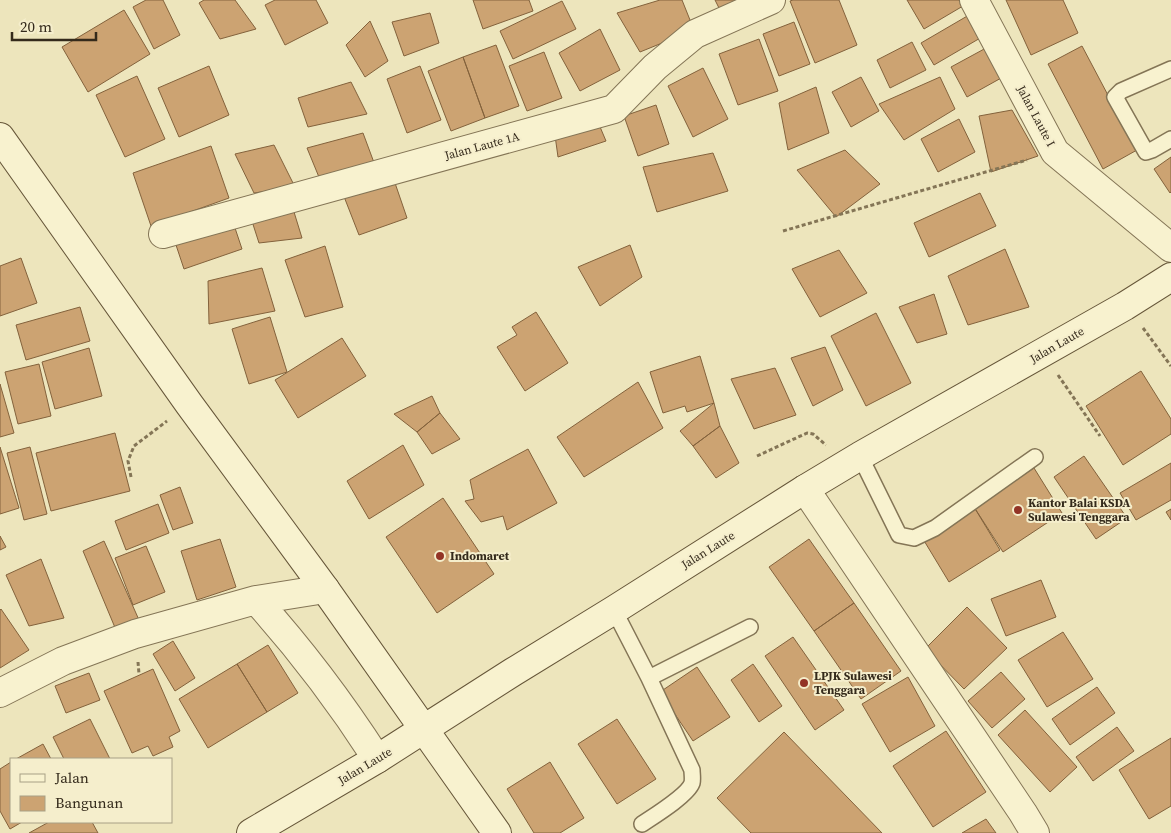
<svg xmlns="http://www.w3.org/2000/svg" width="1171" height="833" viewBox="0 0 1171 833" font-family="'Source Serif 4',serif">
  <rect width="100%" height="100%" fill="#ede5bc"/>
  <path fill="#cca372" stroke="#83623c" d="M146,0H163L180,35L154,49L133,7Z
    M204,0H235L256,29L220,39L199,3Z
    M275,0H316L328,23L285,45L265,5Z
    M473,0H529L533,11L483,29Z
    M660,0H682L694,30L640,52L617,13Z
    M715,0H743L725,20Z
    M793,0H839L857,45L815,63L790,1Z
    M907,0H959L963,6L924,29Z
    M1006,0H1063L1078,33L1031,55Z
    M562,1L576,29L513,59L500,31Z
    M124,10L150,54L88,92L62,47Z
    M430,13L439,43L404,56L392,22Z
    M969,15L982,37L934,65L921,43Z
    M370,21L388,61L365,77L346,45Z
    M794,22L810,64L779,76L763,34Z
    M600,29L620,70L580,91L559,53Z
    M759,39L778,91L738,105L719,54Z
    M912,42L926,70L890,88L877,60Z
    M496,45L519,106L485,118L463,57Z
    M1082,46L1137,150L1103,169L1048,64Z
    M986,48L1003,77L967,97L951,67Z
    M544,52L562,98L527,111L509,66Z
    M463,57L485,118L451,131L428,71Z
    M209,66L229,115L179,137L158,88Z
    M420,66L441,120L407,133L387,79Z
    M703,68L728,119L693,137L668,86Z
    M137,76L165,139L125,157L96,95Z
    M861,77L879,111L851,127L832,92Z
    M940,77L955,109L904,140L879,104Z
    M351,82L367,114L308,127L298,98Z
    M816,87L829,133L788,150L779,103Z
    M656,105L669,144L638,156L624,116Z
    M1012,110L1038,156L991,172L979,116Z
    M595,115L606,141L558,157L553,121Z
    M959,119L975,152L938,172L921,139Z
    M363,133L376,168L321,182L307,148Z
    M274,145L295,187L254,193L235,154Z
    M211,146L229,198L151,226L133,173Z
    M845,150L880,184L836,217L797,170Z
    M713,153L728,191L657,212L643,167Z
    M1171,157V192L1170,193L1154,169Z
    M395,183L407,218L359,235L343,194Z
    M980,193L996,226L929,257L914,223Z
    M290,199L302,238L259,243L250,215Z
    M229,210L242,249L184,269L171,230Z
    M630,245L642,277L600,306L578,267Z
    M325,246L343,307L305,317L285,260Z
    M1005,249L1029,307L968,325L948,276Z
    M839,250L867,293L820,317L792,269Z
    M21,258L37,303L0,316V266Z
    M262,268L275,311L209,324L208,281Z
    M934,294L947,334L917,343L899,307Z
    M80,307L90,341L26,360L16,325Z
    M536,312L568,363L525,391L497,347L517,335L512,327Z
    M876,313L911,383L866,406L831,336Z
    M270,317L287,372L249,384L232,329Z
    M342,338L366,376L298,418L275,380Z
    M825,347L843,390L813,406L791,358Z
    M89,348L102,396L55,409L42,362Z
    M700,356L714,403L687,412L685,406L663,413L650,372Z
    M39,364L51,416L18,424L5,372Z
    M775,368L796,415L754,429L731,379Z
    M1141,371L1171,419V434L1123,465L1086,406Z
    M638,382L663,428L584,477L557,437Z
    M0,384L14,433L0,437Z
    M432,396L440,413L417,432L394,414Z
    M714,403L720,426L693,446L680,431Z
    M440,413L460,439L432,454L417,432Z
    M720,426L739,463L716,478L693,446Z
    M115,433L130,491L51,511L36,453Z
    M403,445L424,485L369,519L347,481Z
    M0,447L19,508L0,514Z
    M30,447L47,514L24,520L7,453Z
    M528,449L557,503L507,530L503,516L481,522L465,501L474,499L470,480Z
    M1084,456L1127,518L1096,539L1054,477Z
    M1171,463V500L1136,520L1120,493Z
    M1034,468L1062,513L1003,552L974,507Z
    M180,487L193,523L173,530L160,495Z
    M443,498L494,574L437,613L386,537Z
    M158,504L169,533L126,550L115,521Z
    M974,507L1000,550L949,582L923,539Z
    M1171,509V520L1166,512Z
    M0,536L6,547L0,550Z
    M220,539L236,587L197,600L181,551Z
    M809,539L854,603L814,631L769,567Z
    M104,541L139,620L116,630L83,551Z
    M146,546L165,592L133,605L115,558Z
    M41,559L64,618L29,626L6,575Z
    M1041,580L1056,617L1006,636L991,599Z
    M854,603L901,671L861,699L814,631Z
    M967,607L1007,648L964,689L925,649Z
    M1,609L29,650L0,668V610Z
    M1063,632L1093,679L1047,707L1018,660Z
    M793,637L844,710L815,730L765,656Z
    M173,641L195,678L175,691L153,654Z
    M268,645L298,693L267,712L237,664Z
    M237,664L267,712L208,748L179,699Z
    M753,664L782,706L759,722L731,680Z
    M697,667L730,717L693,741L660,692Z
    M153,669L180,731L169,737L173,747L153,756L148,746L132,753L104,691Z
    M1001,672L1025,699L992,728L968,701Z
    M89,673L100,700L66,713L55,686Z
    M908,677L935,726L890,752L862,704Z
    M1097,687L1115,713L1070,745L1052,719Z
    M1025,710L1077,767L1050,792L998,735Z
    M90,719L110,759H64L53,737Z
    M617,719L656,779L617,804L578,744Z
    M1117,727L1134,751L1093,781L1076,757Z
    M946,731L986,792L933,827L893,766Z
    M784,732L882,833H751L717,798Z
    M1171,738V806L1149,819L1119,770Z
    M43,744L51,759H16Z
    M11,762V822H22L10,829L0,811V769Z
    M550,762L584,818L560,833H534L507,789Z
    M986,819L996,833H962Z
    M49,822H92L98,833H29Z"/>
  <g fill="none" stroke-linecap="round" stroke-linejoin="round">
    <g stroke="#847556" stroke-width="18">
      <path id="lane" d="M1171,69L1121,91L1115,97L1146,152L1152,150L1171,139
        M860,456L899,535L914,538L935,528L1035,457
        M614,610L649,678L692,770C692,774 693,779 692,783C688,795 654,816 642,824
        M649,678L750,627"/>
    </g>
    <g stroke="#847556" stroke-width="30">
      <path id="street" d="M974,0L1055,152L1171,248
        M163,234L614,109L655,67L695,34L771,0
        M805,489L1023,813L1035,833
        M256,600C301,650 341,703 377,759
        M0,693L63,661L135,634L256,600L325,589"/>
    </g>
    <g stroke="#665639" stroke-width="30">
      <path id="secondary" d="M0,137L189,404L325,589L497,833
        M251,833L377,759L513,672L614,610L805,489L860,456L1125,306L1171,277"/>
    </g>
    <path stroke="#847556" stroke-width="3" stroke-dasharray="4 2.5" stroke-linecap="butt" d="M783,231L1027,160
      M1143,328L1171,366
      M1058,375L1100,436
      M757,456L807,433L813,434L826,445
      M131,477L128,461L134,446L167,421
      M138,662L139,674"/>
    <use href="#lane" stroke="#f8f2cf" stroke-width="15"/>
    <use href="#street" stroke="#f8f2cf" stroke-width="28"/>
    <use href="#secondary" stroke="#f8f2cf" stroke-width="28"/>
  </g>
  <g fill="#933426" stroke="#f5eecc" stroke-width="2">
    <circle cx="1018" cy="510" r="5"/>
    <circle cx="440" cy="556" r="5"/>
    <circle cx="804" cy="683" r="5"/>
  </g>
  <g text-anchor="middle" dominant-baseline="central" stroke-width="4" stroke-linejoin="round" paint-order="stroke">
    <g font-size="12" fill="#342a1b" stroke="#f5eecc">
      <text transform="translate(1036 116) rotate(62)">Jalan Laute I</text>
      <text transform="translate(482 146) rotate(-15)">Jalan Laute 1A</text>
      <text transform="translate(1057 345) rotate(-30)">Jalan Laute</text>
      <text transform="translate(708 550) rotate(-32)">Jalan Laute</text>
      <text transform="translate(365 766) rotate(-31)">Jalan Laute</text>
    </g>
    <g font-size="12" font-weight="bold" fill="#342a1b" stroke="#f5eecc" text-anchor="start">
      <text x="1028" y="503">Kantor Balai KSDA<tspan x="1028" dy="14">Sulawesi Tenggara</tspan></text>
      <text x="450" y="556">Indomaret</text>
      <text x="814" y="676">LPJK Sulawesi<tspan x="814" dy="14">Tenggara</tspan></text>
    </g>
  </g>
  <rect x="10" y="758" width="162" height="65" fill="#f5eecc" stroke="#a8a085"/>
  <rect x="20" y="774" width="25" height="8" fill="#f8f2cf" stroke="#a8a085"/>
  <text x="55" y="783" font-size="15" fill="#342a1b">Jalan</text>
  <rect x="20" y="796" width="25" height="15" fill="#cca372" stroke="#a8a085"/>
  <text x="55" y="808" font-size="15" fill="#342a1b">Bangunan</text>
  <path d="M12 32v8h84v-8" fill="none" stroke="#342a1b" stroke-width="2.5"/>
  <text x="20" y="32" font-size="15" fill="#342a1b" stroke="#f5eecc" stroke-width="4" paint-order="stroke">20 m</text>
</svg>
